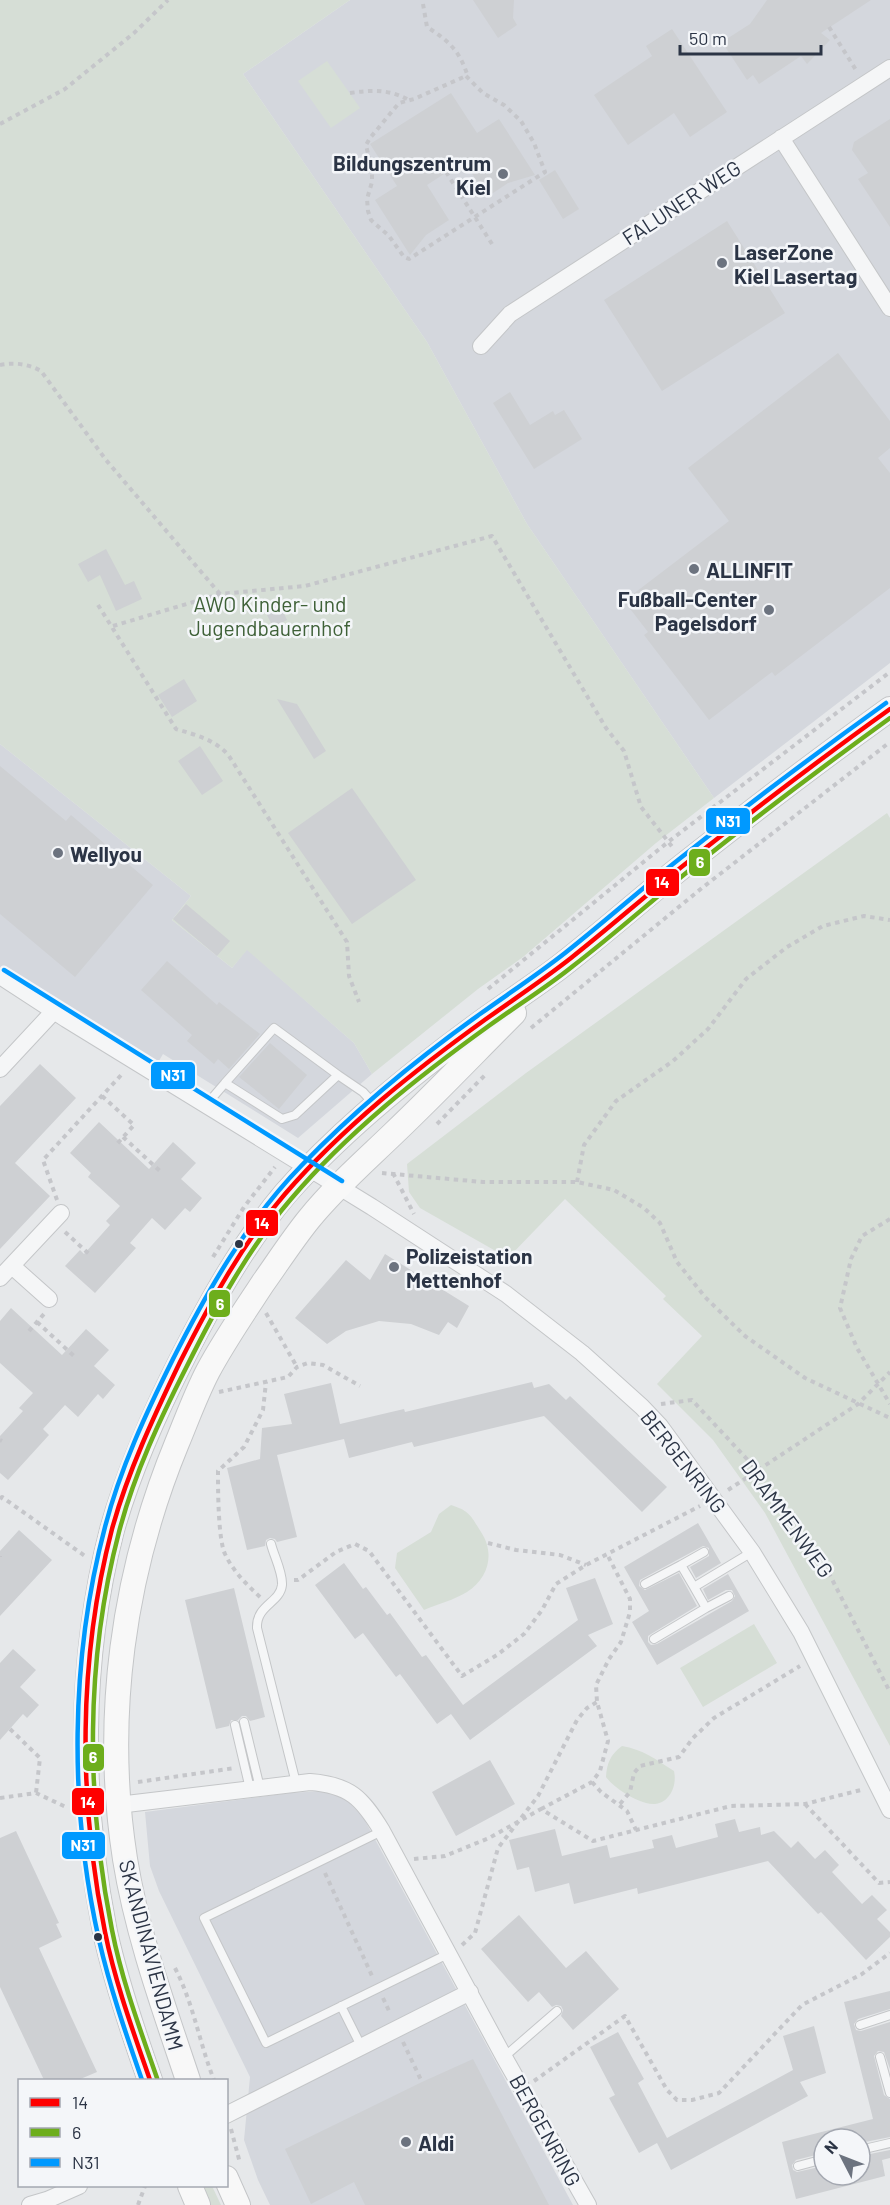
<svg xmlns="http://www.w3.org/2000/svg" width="890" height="2205" viewBox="0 0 890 2205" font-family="Barlow,sans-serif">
  <rect width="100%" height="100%" fill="#e6e8ea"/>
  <path fill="#d4d7dd" d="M350,0H890V663L714,798L527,524L427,342L243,74Z
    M0,744L191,896L172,920L232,968L247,949L354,1043L372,1074L298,1138L163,1054L153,1071L0,976Z
    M322,1791L344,1797L363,1817L573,2205H270L258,2180L244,2140L250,2077L159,1891L150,1866L145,1812L290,1793Z"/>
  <path fill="#d6ded6" d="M0,0H350L243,74L427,342L527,524L714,798L656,843L523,957L478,989L372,1074L354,1043L247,950L232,968L172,920L191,896L0,744Z
    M327,61L360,108L331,128L298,81Z
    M887,813L890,818V1746L765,1513L713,1440L657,1384L702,1336L663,1299L666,1296L565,1199L508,1258L420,1208L409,1192L407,1164L526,1073Z
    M451,1505C470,1511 471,1516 481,1532C495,1553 489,1578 467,1592C454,1600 438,1604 424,1610L395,1568L397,1553L431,1532L439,1514Z
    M754,1624L777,1663L703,1707L680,1668Z
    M622,1746C642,1749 657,1760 674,1771C678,1789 666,1809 646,1803C632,1799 614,1788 606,1777C607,1763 610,1755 622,1746Z
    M200,2186H212L221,2205H208Z"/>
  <path fill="#ced0d3" d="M473,0H514L513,18L517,25L498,38Z
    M767,0H871L821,33L830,40L807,64L801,56L759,84L753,75L747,80L722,42L750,24Z
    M672,29L727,112L690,137L674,113L628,145L594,95L652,56L646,46Z
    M451,93L477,133L499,119L535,175L508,183L487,197L464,161L427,185L449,220L426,235L410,255L375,200L397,186L370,144Z
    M890,119V227L858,179L868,173L852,150L854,142Z
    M555,170L579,209L563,219L539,180Z
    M727,221L785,313L662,391L604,300Z
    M838,353L890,421V448L878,458L890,473V588L775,676L772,672L709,720L644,635L648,632L624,601L729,521L688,468Z
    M510,392L530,425L553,411L555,415L564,410L582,439L534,469L493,403Z
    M106,549L125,585L134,581L142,599L116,611L100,575L88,582L78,564Z
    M277,599L287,620L273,627L263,607Z
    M184,679L197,701L172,717L158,695Z
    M277,699L297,704L326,751L314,759Z
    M200,746L223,781L202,795L178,761Z
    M0,766L66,821L71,815L153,885L75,977L0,914Z
    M352,788L416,880L352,924L288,833Z
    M186,904L230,941L217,956L173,919Z
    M167,961L217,1005L219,1002L260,1034L229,1069L218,1059L214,1064L187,1041L192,1035L141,990Z
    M270,1043L307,1075L279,1109L239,1077Z
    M40,1064L76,1098L15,1163L50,1196L0,1249V1106Z
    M99,1122L149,1169L173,1142L196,1163L181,1179L202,1198L190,1212L185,1208L165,1230L152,1218L130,1243L136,1248L95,1293L65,1266L80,1250L84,1254L110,1225L106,1221L120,1206L88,1177L91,1173L70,1153Z
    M385,1254L469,1306L457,1328L448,1322L439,1335L411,1324L379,1321L346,1331L327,1344L295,1318L346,1260L370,1280Z
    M11,1308L62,1355L86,1329L109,1350L94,1366L115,1385L103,1399L98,1394L78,1417L65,1405L43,1429L49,1435L8,1480L0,1473V1436L23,1411L19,1408L33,1393L0,1363V1321Z
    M532,1382L534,1388L549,1384L566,1400L570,1396L667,1487L642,1512L544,1416L414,1447L412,1442L349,1458L344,1439L277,1455L297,1537L277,1542L275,1539L270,1538L266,1540L265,1546L247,1550L227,1468L260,1459L262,1428L292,1424L284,1394L331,1383L340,1424L404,1409L405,1412Z
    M698,1523L721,1563L696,1578L690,1567L709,1556V1548L703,1546L640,1580L639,1586L645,1590L679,1573L697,1606L651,1634L648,1636V1642L651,1645L657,1644L732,1601L735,1596L732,1590H726L708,1600L703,1589L728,1574L749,1611L657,1665L632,1622L649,1611L624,1567Z
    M19,1530L52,1560L0,1616V1551Z
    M344,1563L363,1589L366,1587L387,1615L390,1613L422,1657L426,1655L463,1705L578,1620L566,1588L595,1578L613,1624L588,1635L597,1646L470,1740L451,1714L437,1724L400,1674L396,1677L363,1633L355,1639L315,1585Z
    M234,1588L265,1717L250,1721L246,1716H242L238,1720H231L229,1726L216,1729L185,1600Z
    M13,1649L36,1670L20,1687L39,1705L27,1718L23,1714L0,1740V1663Z
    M490,1760L515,1804L456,1836L432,1792Z
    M735,1819L739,1832L760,1827L761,1835L774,1831L791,1848L798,1841L815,1859L825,1850L839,1865L832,1872L862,1904L872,1895L887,1910L877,1919L890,1932V1937L866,1960L821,1912L818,1914L768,1861L638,1894L637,1888L574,1904L569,1883L535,1892L529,1867L517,1870L509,1840L555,1829L562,1856L607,1845L610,1858L654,1848L652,1840L672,1835L676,1848L718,1837L715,1824Z
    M16,1831L59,1923L56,1924L62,1937L39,1948L97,2072L78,2080H44L0,1987V1838Z
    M519,1915L566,1968L586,1951L619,1989L573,2030L561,2016L563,2010L561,2006L556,2005L552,2007L539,1992L528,2002L481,1949Z
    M890,1991V2009L858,2019L854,2024L856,2030L861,2031L890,2022V2069L884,2052L878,2051L874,2056L884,2095L890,2099V2137L860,2143V2139H824V2153L796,2160L792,2165L793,2170L797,2172L824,2166V2175H860V2156L890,2150V2158L882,2160L885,2176L796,2199L782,2142L873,2119L844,2002Z
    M814,2026L826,2073L800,2082L808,2096L671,2170L657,2143L639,2153L609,2098L615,2095L590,2047L618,2032L644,2079L638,2083L667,2138L793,2070L783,2036Z
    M473,2059L549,2205H365L354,2182L311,2204L285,2149L422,2082Z"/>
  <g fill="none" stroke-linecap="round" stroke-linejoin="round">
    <g stroke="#c4c6c8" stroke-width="10">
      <path id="service" d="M225,1083L274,1028L338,1075
        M207,1104L225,1083L282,1119L295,1115L338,1075L363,1092L374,1104
        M271,1544C274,1556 283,1573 282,1585C280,1603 256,1605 257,1628L296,1783
        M681,1565L704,1552
        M645,1584L681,1565L694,1587L752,1552
        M706,1608L729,1596
        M654,1639L706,1608L694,1587
        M244,1722L260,1788
        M235,1725L250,1789
        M382,1831L204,1918L266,2043L450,1953
        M341,2006L361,2046
        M860,2025L890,2015
        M504,2057L557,2011
        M880,2057L890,2093
        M860,2150L890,2143
        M798,2166L824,2159"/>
    </g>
    <g stroke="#c4c6c8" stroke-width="18">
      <path id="minor" d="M781,138L890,308
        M481,346L510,314L890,68
        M0,976L66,1019L372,1207L506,1294L582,1353L642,1407L660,1426L752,1552L801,1632L890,1810
        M0,1069L54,1011
        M12,1266L49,1299
        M0,1278L61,1213
        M118,1805L310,1782C350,1785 362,1798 382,1831L504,2057L588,2205
        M226,2115L470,1992
        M30,2205L47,2200L79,2186"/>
    </g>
    <g stroke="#c4c6c8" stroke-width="26">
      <path id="secondary" d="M150,2080C133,2032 116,1982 105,1932C79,1800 78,1661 112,1530C129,1469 156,1410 184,1355C213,1298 244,1243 285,1194C341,1130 417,1069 486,1019C510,1002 534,986 557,969C600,936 641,899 684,865C751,812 820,759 890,709
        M188,2080C164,2008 137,1934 125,1859C103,1718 123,1574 177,1443C187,1419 196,1394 208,1371C224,1341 244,1312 263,1283C278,1262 292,1240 309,1219C334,1188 365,1161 394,1133C435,1094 474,1053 514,1013
        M226,2178L238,2205
        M190,2186L198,2205"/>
    </g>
    <path stroke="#c5c6ca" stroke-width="4" stroke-dasharray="4.5 4.5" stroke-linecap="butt" d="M423,4L427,27C449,41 460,51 468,77
      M829,27L856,70
      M466,76L483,93L504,105L521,121L534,143L545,172L409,259L404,257L389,236L371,220L368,211L367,199L372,182V171L366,145L370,138L399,103L414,99Z
      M350,93C371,90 388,89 407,99
      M0,124L65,89L134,33L168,0
      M446,172L492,244
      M0,365C14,362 29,364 41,371L106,460L220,594
      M98,605L176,729C196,735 216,740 229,756L347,942L349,976L359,1002
      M113,626L220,594L305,586L492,536L606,728L624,751L641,807L674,849
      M488,989L668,842L890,672
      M531,1028L702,888L890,742
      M102,1096L134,1125L116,1145
      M437,1124L486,1074
      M123,1137L160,1171
      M382,1173L483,1182H577L614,1190L644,1208L660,1223L677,1262L705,1297L745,1336L805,1378L890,1418
      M393,1173L414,1214
      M577,1182L584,1145L616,1101L673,1061L708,1029L746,979L787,947L823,926L864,916L890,920
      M57,1200L43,1160L123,1073
      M890,1219L862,1236L851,1259L840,1308L857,1348L890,1404
      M65,1232L89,1254
      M213,1257L244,1207L275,1167
      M266,1313L297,1367
      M37,1322L74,1356
      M29,1331L44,1314
      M219,1392L288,1377L297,1367L308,1363L323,1365L360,1386
      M661,1404L692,1400L758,1471L820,1556L890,1692
      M0,1440L2,1441
      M728,1490L858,1404L890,1372
      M0,1499L2,1497L85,1556
      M488,1543L516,1550L560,1555L586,1565
      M0,1556V1557
      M294,1580H298L336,1552L355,1544L369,1551L462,1676L497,1655L524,1634L542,1610L556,1584L586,1565L700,1506
      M260,1597C246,1584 233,1571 225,1554C218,1539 218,1489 218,1471L244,1447L263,1410L266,1382
      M10,1729L40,1758L36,1793
      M138,1782L235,1768
      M592,1782L601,1792L627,1811L636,1830
      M0,1798L36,1793L68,1808
      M620,1804L630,1792L634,1773L640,1766L679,1757L693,1738L714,1718L800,1666
      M805,1804L879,1883L890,1882
      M541,1809L592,1782L600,1771L608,1741L597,1702L596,1685L609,1659L621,1642L630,1612V1599L607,1554
      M414,1859L445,1856L489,1838L541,1809L593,1841L731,1806L805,1804L861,1790
      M325,1873L373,1978
      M462,1945L475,1933L498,1848L538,1796L577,1720L587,1708L597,1702
      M175,1968C194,2005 199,2042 214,2080
      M383,1998L390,2013
      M403,2042L422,2082
      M534,2081L625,2016L667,2090L677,2100H692L719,2093L802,2005L862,1974L890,1953
      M231,2129L240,2163
      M138,2205L145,2186"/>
    <use href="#service" stroke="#f5f6f7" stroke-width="8"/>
    <use href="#minor" stroke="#f5f6f7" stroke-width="16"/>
    <use href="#secondary" stroke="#f8f8f8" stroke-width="24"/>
    <g stroke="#f4f6f9" stroke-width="9">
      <path id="bus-1" d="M150,2080C133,2031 115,1982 105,1932C78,1800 78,1659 112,1529C128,1471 154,1416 180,1362C210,1303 242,1244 285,1194C343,1127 415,1070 486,1019C514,999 543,980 571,958C609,928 645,896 684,865C751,812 820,759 890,709"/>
    </g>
    <g stroke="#f4f6f9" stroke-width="9">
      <path id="bus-2" d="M157,2078C140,2029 122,1981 112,1930C86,1800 85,1661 119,1532C134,1474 160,1419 187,1366C216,1308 248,1249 291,1199C348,1132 419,1076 490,1025C518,1005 547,987 573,966C612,936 648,904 686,873C752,820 821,768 890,718"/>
    </g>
    <g stroke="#f4f6f9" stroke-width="9">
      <path id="bus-3" d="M4,970L342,1181
        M142,2080C126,2034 110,1988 99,1940C69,1807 70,1659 105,1527C120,1469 146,1413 173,1359C208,1290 247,1221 302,1165C356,1109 417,1059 480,1014C508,994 537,975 565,953C603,923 640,890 678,860C746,806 815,754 886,703"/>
    </g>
    <use href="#bus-1" stroke="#f00" stroke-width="4.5"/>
    <use href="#bus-2" stroke="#6dae1c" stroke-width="4.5"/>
    <use href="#bus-3" stroke="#09f" stroke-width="4.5"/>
  </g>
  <g fill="#6c737f" stroke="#f4f6f9" stroke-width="2">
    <circle cx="503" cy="174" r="6"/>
    <circle cx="722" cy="263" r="6"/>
    <circle cx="694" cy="569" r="6"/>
    <circle cx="769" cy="610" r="6"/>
    <circle cx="58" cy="853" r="6"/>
    <circle cx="394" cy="1267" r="6"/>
    <circle cx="406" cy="2142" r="6"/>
  </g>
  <g fill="#2b3445" stroke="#f4f6f9" stroke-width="2">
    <circle cx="239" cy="1244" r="5"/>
    <circle cx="98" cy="1937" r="5"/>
  </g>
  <g text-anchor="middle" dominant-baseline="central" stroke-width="5" stroke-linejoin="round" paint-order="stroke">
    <g font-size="21" font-weight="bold" fill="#2b3445" stroke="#f4f6f9" text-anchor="start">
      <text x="491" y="162" text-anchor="end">Bildungszentrum<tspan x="491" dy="24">Kiel</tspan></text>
      <text x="734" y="251">LaserZone<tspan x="734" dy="24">Kiel Lasertag</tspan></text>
      <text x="706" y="569">ALLINFIT</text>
      <text x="757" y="598" text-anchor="end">Fußball-Center<tspan x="757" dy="24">Pagelsdorf</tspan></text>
      <text x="70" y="853">Wellyou</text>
      <text x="406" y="1255">Polizeistation<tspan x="406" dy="24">Mettenhof</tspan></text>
      <text x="418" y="2142">Aldi</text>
    </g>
    <g font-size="21" fill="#2b3445" stroke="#f4f6f9">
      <text transform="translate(681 202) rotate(-33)">FALUNER WEG</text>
      <text transform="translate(684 1461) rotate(52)">BERGENRING</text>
      <text transform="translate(788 1518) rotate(54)">DRAMMENWEG</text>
      <text transform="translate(152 1955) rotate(75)">SKANDINAVIENDAMM</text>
      <text transform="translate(546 2130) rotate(61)">BERGENRING</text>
    </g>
    <g font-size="21" fill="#3f6138" stroke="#f4f6f9">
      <text x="270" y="603">AWO Kinder- und<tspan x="270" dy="24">Jugendbauernhof</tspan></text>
    </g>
  </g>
  <g stroke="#f4f6f9" stroke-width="2">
    <rect x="705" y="807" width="46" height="28" rx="6" fill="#09f"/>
    <rect x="688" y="848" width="23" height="29" rx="6" fill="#6dae1c"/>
    <rect x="645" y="868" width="35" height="29" rx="6" fill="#f00"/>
    <rect x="150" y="1061" width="46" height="29" rx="6" fill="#09f"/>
    <rect x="245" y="1209" width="34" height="28" rx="6" fill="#f00"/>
    <rect x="208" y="1289" width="23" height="29" rx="6" fill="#6dae1c"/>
    <rect x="82" y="1743" width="23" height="29" rx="6" fill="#6dae1c"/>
    <rect x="71" y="1787" width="34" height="29" rx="6" fill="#f00"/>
    <rect x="61" y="1831" width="45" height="29" rx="6" fill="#09f"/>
  </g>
  <g font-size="16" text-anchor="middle" font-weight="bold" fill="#fff">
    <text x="728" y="827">N31</text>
    <text x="700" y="868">6</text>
    <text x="662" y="888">14</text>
    <text x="173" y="1081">N31</text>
    <text x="262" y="1229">14</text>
    <text x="220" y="1310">6</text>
    <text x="93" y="1763">6</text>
    <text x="88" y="1808">14</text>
    <text x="83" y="1851">N31</text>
  </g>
  <rect x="18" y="2079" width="210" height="108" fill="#f4f6f9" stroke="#a4a8b1" stroke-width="1.5"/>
  <rect x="30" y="2098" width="30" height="9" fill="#ff0000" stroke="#a4a8b1" stroke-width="1.5"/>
  <text x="72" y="2109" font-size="18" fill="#2b3445">14</text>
  <rect x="30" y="2128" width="30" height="9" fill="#6dae1c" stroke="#a4a8b1" stroke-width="1.5"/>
  <text x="72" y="2139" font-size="18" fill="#2b3445">6</text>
  <rect x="30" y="2158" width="30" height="9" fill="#0099ff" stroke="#a4a8b1" stroke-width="1.5"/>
  <text x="72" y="2169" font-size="18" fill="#2b3445">N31</text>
  <g transform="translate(842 2157) rotate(312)"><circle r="28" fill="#f4f6f9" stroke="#a4a8b1" stroke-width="1.5"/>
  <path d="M0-4.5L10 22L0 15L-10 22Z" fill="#6c737f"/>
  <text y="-9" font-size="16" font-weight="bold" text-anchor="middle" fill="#2b3445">N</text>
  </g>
  <path d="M680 45v9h141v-9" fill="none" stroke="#2b3445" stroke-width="3"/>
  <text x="689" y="45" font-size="18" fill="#2b3445" stroke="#f4f6f9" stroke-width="4.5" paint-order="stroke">50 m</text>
</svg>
